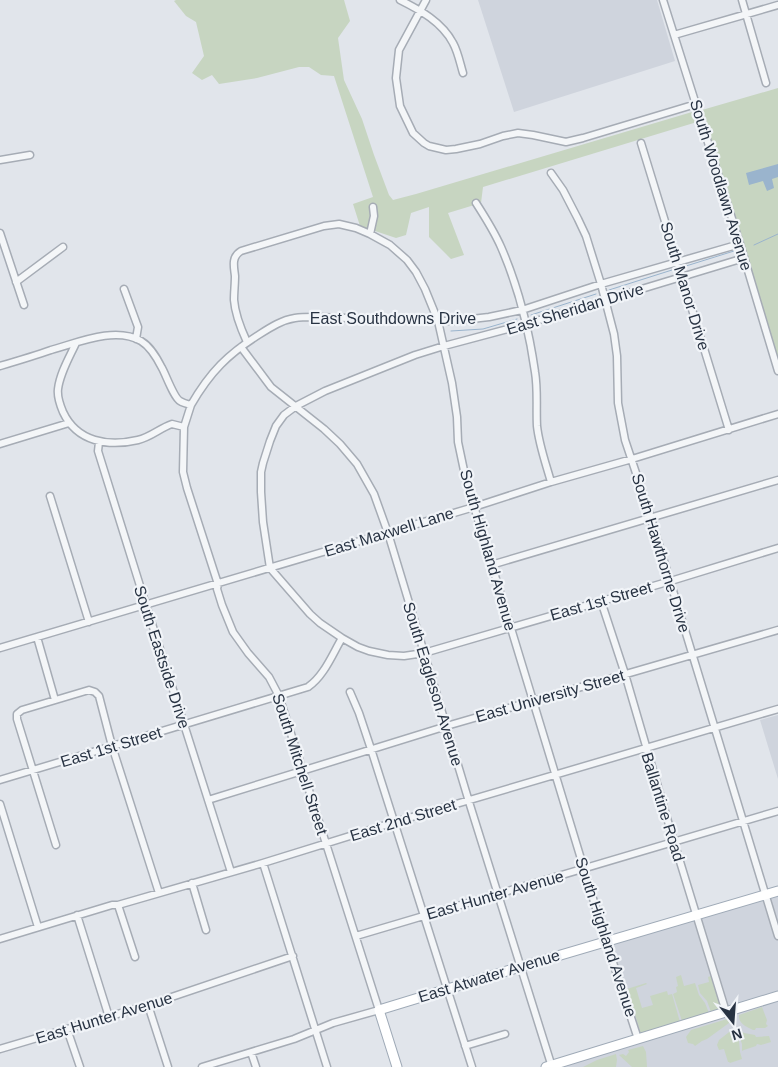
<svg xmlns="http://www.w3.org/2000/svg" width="778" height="1067" viewBox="0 0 778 1067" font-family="Arial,sans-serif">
  <rect width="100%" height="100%" fill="#e1e5eb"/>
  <path fill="#cfd4dd" d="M478,0H657L675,61L514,112Z
    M778,715V779L760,720Z
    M778,893V1067H546L640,1040L609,943Z"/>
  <path fill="#c7d5c1" d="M176,0H344L350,21L338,38L344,80L362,119L374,155L389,195L393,200L416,194L692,112L697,122L483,187L481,203L448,213L464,255L451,259L429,237V207L411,213L406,235L396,238L360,226L353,204L373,197L334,76L321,75L309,67H299L257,78L219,84L212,75L202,80L192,73L204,56L196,22L186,16L174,1Z
    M778,88V360L702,110Z
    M681,975L684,986L695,983L699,995L705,1003L709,1013L682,1021L673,994L677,992L676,987L678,986L676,977Z
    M711,976L721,1008L711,1012L707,1001L700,993L698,985L709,982L708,977Z
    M646,983L647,984L636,988L642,1008L653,1005L650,996L667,991L668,995L672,994L680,1022L641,1034L627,989Z
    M762,1007L767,1020L766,1024L768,1026L765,1028H756L755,1030H753C746,1027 738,1023 739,1015Z
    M727,1019L730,1021L729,1023L707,1039L702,1041L695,1046L693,1044L688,1043L686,1037L691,1030Z
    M738,1028L744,1033L755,1035L756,1037L769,1036L771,1042L761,1045L757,1044L756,1046L744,1050L742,1051V1044L737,1031Z
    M733,1029L739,1041L740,1052L742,1059L730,1063L729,1062H728L724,1049L719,1050L717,1045L719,1040Z
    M643,1046L646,1052L647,1067H632L619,1055L623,1054L626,1056L629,1052L628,1050Z
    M616,1054L617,1060L616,1067H583L597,1060Z"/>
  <path fill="#9ab4cd" d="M778,164V177L772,179L774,188L767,191L763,181L749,185L746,173Z"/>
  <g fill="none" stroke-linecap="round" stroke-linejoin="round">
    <path stroke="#9ab4cd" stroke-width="1" d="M754,245L778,234
      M686,266L734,251
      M609,290L672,270
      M531,315L596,294
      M451,331L483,329L517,319"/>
    <g stroke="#a6acb5" stroke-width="9">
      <path id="minor" d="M400,0C420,10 442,22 453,43C458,52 460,63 463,73
        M426,0L399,50L396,78L400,106L413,133L424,143L429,146L446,150L456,149L480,144L503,136L518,133L533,135L566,142L583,138L696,104
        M663,0L740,244L778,371
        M742,0L766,83
        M674,35L778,5
        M641,143L729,430
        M0,160L30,155
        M551,173L563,190L578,219L586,236L601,284L614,334L617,356L618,403L625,440L650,515L778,936
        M476,203C485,217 494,231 501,247C518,286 529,330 535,372C538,390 536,408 537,426C539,445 546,464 551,482
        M0,233L24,305
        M370,234L374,216L373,207
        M744,258L526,324L444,346L415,355L325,391L296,406L284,415L276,426L270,441L263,463L261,472V492L263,522L270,568L310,614L320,623L342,638L358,647L369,651L388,655L404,656L424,653L674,580L778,548
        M16,282L63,247
        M124,289L138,327L136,339
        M247,342C241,329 235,314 234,300C234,292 235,284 235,276C234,267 231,257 241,251L324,226L339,224L356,228L370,234L390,245L407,260L416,272L425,289L438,321L452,383L457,417L458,442L466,480L605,938L638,1039
        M76,343C69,358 60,373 58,389C57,397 60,405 63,412C77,442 108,447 138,440C151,437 160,428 172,424L184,427
        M241,347L271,387L324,429L340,444L357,464L374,494L388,533L470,805L552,1067
        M0,366C17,361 34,356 51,350C77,343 115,326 141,341C151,347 157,358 162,368C166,375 174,398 180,401C183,403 187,404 191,405L184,427L183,472L187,488L218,584L217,589L222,605L233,632L248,653L269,677L279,696L379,1010L333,1023L294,1039L202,1067
        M191,405C210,372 228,354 260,334C271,327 282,320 295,318C301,317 308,317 314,317L454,321L489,317L522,310L601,284L740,244
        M99,442L98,451L146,605L231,872
        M0,444L69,423
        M50,496L89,622
        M491,565L778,480
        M601,601L625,674L674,842L726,1012
        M37,637L55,700
        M0,648L474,507L551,482L632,459L778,414
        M350,692L359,713L371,749L472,1067
        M0,780L308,687C324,676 332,655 342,638
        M208,800L450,725L778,630
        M0,804L38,927
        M56,845L17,719V714L22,710L89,690L95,692L99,696L112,746L159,893
        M263,863L327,1067
        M192,883L206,930
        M118,905L135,957
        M77,915L109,1017
        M356,936L778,811
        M0,939L112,905H118L263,863L395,822L778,709
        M148,1005L168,1067
        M67,1029L80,1067
        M465,1046L505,1034
        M0,1049L148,1005L293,956
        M251,1052L256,1067"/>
    </g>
    <g stroke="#9faab7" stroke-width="11">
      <path id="major" d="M397,1067L379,1010L520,967L778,891
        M546,1067L778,996"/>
    </g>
    <use href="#minor" stroke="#f4f6f8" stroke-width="6"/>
    <use href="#major" stroke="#fff" stroke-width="9"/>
  </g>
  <g text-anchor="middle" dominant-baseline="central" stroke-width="4.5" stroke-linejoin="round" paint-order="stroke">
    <g font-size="16" fill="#283343" stroke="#f1f4f8">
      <text transform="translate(721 185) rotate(73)">South Woodlawn Avenue</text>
      <text transform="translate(685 286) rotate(73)">South Manor Drive</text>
      <text transform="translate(575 309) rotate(-17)">East Sheridan Drive</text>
      <text x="393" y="318">East Southdowns Drive</text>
      <text transform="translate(389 532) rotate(-17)">East Maxwell Lane</text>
      <text transform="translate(488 550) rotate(74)">South Highland Avenue</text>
      <text transform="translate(661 553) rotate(73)">South Hawthorne Drive</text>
      <text transform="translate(601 601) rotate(-16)">East 1st Street</text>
      <text transform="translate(162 657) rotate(72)">South Eastside Drive</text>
      <text transform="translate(433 684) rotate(73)">South Eagleson Avenue</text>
      <text transform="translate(550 696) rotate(-16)">East University Street</text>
      <text transform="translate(111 747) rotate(-17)">East 1st Street</text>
      <text transform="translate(300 764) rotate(72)">South Mitchell Street</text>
      <text transform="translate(663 807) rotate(73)">Ballantine Road</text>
      <text transform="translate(403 820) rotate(-17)">East 2nd Street</text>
      <text transform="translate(495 895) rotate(-16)">East Hunter Avenue</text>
      <text transform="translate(606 937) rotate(72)">South Highland Avenue</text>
      <text transform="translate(489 976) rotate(-17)">East Atwater Avenue</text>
      <text transform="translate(104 1018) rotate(-17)">East Hunter Avenue</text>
    </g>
  </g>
  <g transform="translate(733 1022) rotate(163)" stroke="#f1f4f8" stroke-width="4" paint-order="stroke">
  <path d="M0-4L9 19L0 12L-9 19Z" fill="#283343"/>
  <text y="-8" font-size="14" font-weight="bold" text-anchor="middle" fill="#283343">N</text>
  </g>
</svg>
